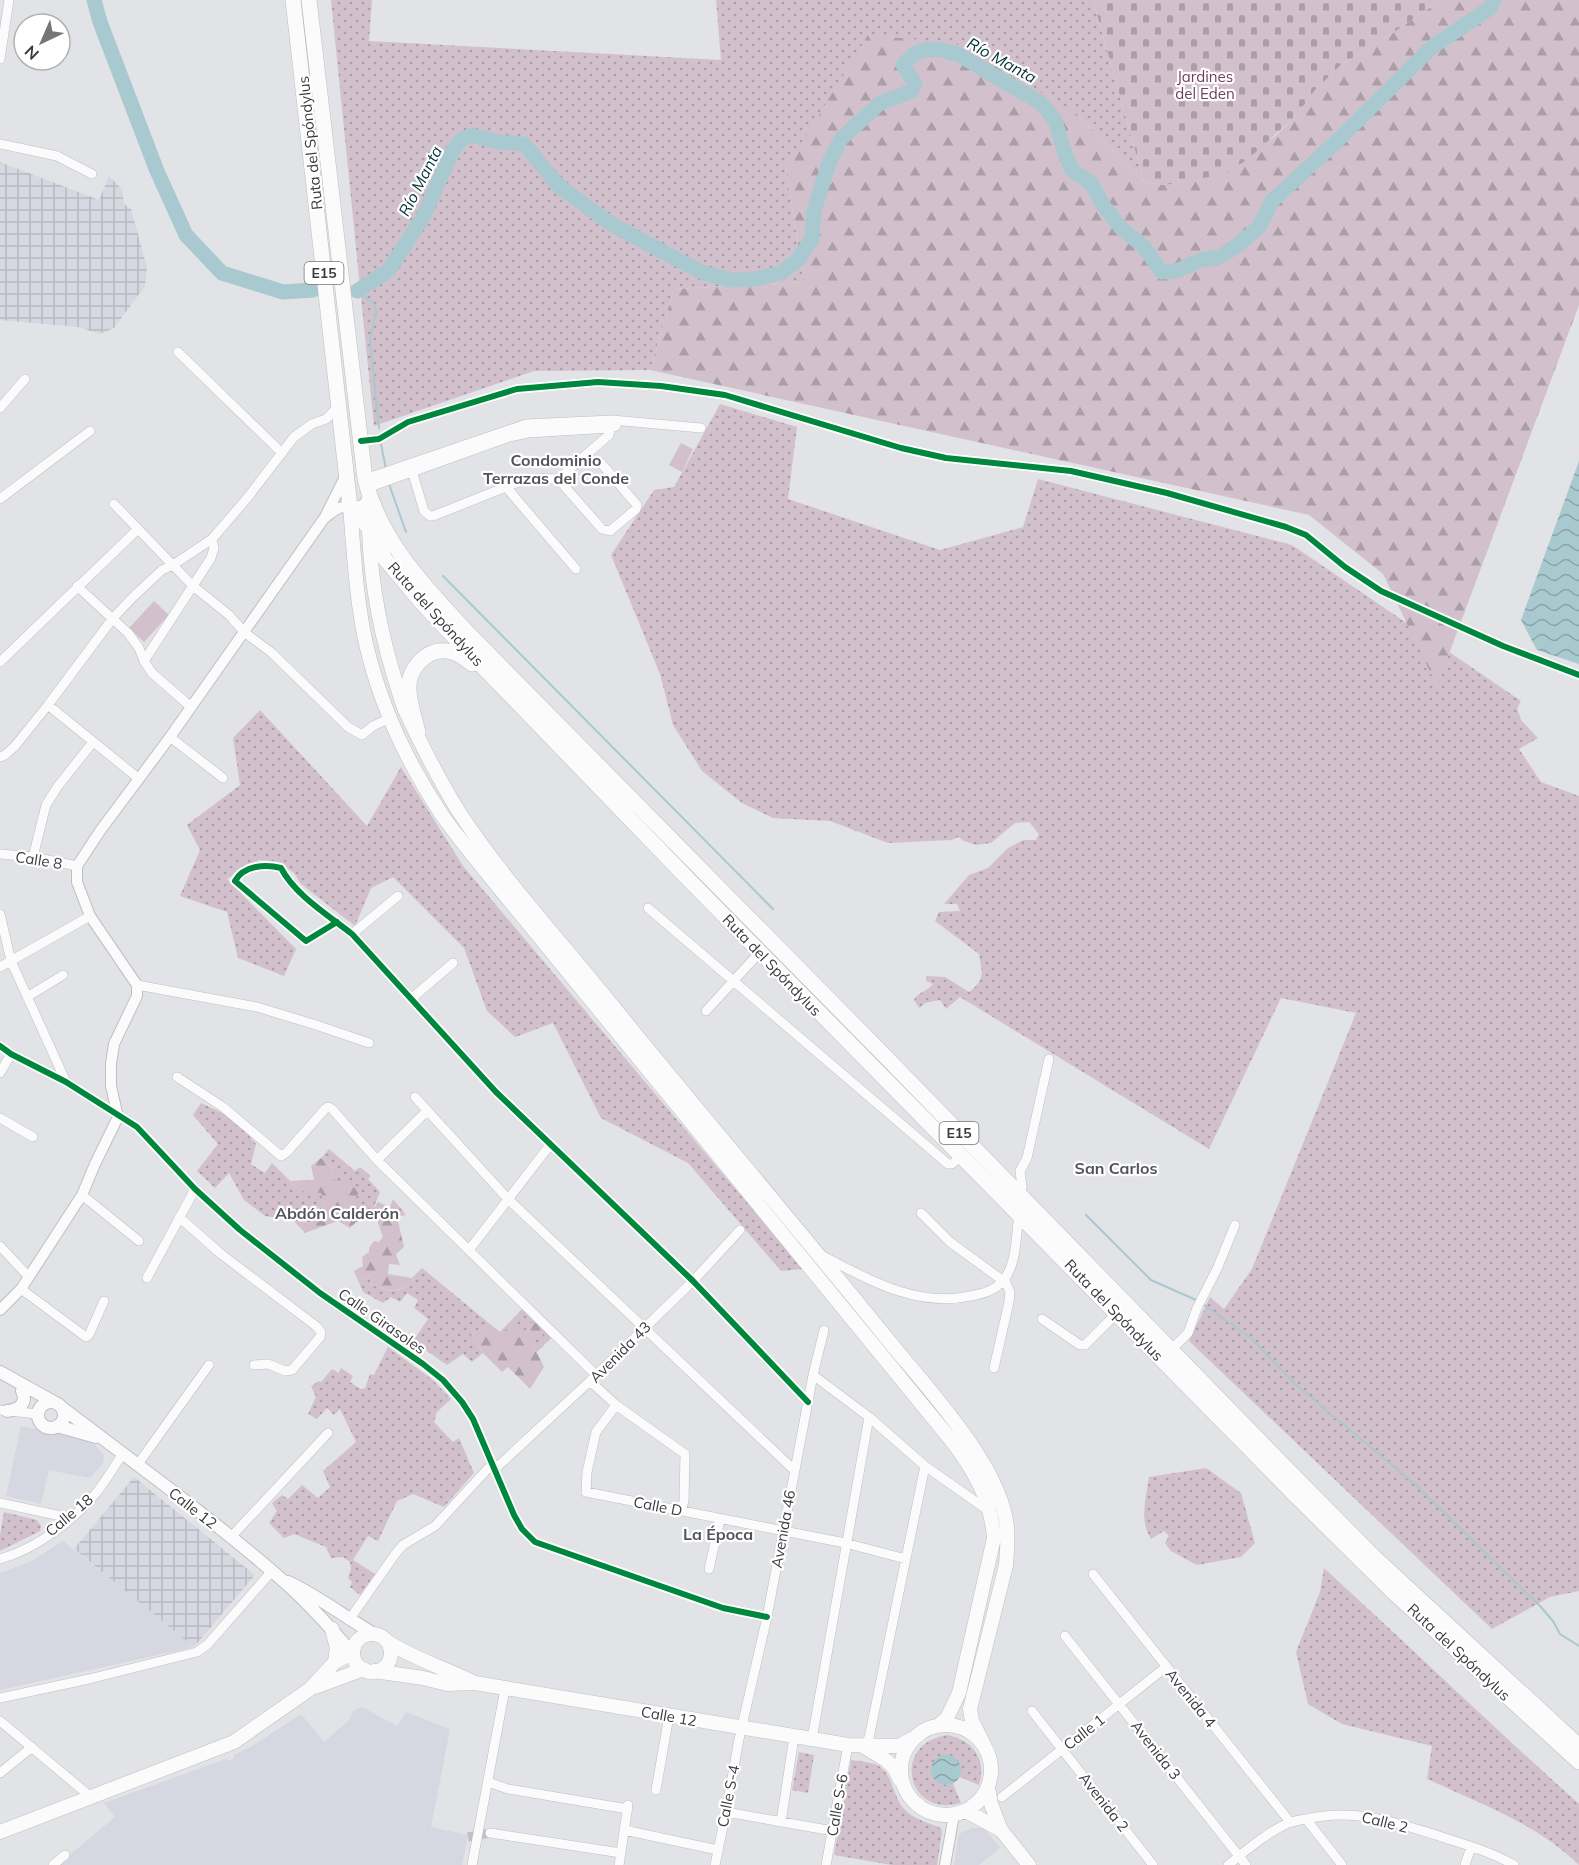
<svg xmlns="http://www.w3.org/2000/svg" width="1579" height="1865" viewBox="0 0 1579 1865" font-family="Mulish,sans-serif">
  <defs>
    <pattern id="industrial-grid" width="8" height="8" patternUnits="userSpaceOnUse" patternTransform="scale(1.5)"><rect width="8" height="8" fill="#d6d7e0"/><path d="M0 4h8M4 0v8" fill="none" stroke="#b8b9c1"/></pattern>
    <pattern id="grass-dots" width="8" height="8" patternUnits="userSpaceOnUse" patternTransform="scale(1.5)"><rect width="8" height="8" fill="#d2c1cc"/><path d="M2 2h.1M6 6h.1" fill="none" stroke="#ab9ea7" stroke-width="1.8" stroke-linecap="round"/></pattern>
    <pattern id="forest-firs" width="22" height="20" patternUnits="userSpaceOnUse" patternTransform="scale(1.5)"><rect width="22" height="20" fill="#d2c1cc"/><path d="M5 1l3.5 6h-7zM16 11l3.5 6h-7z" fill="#ab9ea7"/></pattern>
    <pattern id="cemetery-stones" width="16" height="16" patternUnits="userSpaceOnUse" patternTransform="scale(1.5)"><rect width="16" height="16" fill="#d2c1cc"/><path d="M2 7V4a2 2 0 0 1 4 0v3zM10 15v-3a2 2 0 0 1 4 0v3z" fill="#ab9ea7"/></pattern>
    <pattern id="water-waves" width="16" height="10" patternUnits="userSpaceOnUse" patternTransform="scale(1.5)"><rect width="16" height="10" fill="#a7c9cf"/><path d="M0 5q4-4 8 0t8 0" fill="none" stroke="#89a4a9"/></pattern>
  </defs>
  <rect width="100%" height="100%" fill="#e2e3e6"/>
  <path fill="#d6d7e0" d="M21,1426L78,1438L94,1444L104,1455L103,1463L90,1478L49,1470L41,1504L6,1496Z
    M63,1541L194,1647L0,1690V1573L32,1561Z
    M362,1707L397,1726L406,1712L450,1729L431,1827L468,1835L462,1865H58L115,1817L104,1803L226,1759L230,1761L233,1759L234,1755L249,1748L301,1714L324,1742L348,1721L353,1711Z
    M971,1828H984L1000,1848L979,1865H954L959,1834Z"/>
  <path fill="url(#industrial-grid)" d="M0,162L99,200L109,176L122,189L124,204L131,209L147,268L145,286L114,328L100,334L78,327L0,320Z
    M134,1477L255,1575L194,1647L74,1549Z"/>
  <path fill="url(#grass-dots)" d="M331,0H372L369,41L721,60L716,0H1093L1144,182L1075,112L786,168L804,282L674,289L650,370L534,371L374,426Z
    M720,404L797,427L788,499L940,550L1023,527L1038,479L1292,545L1521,701L1517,708L1521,720L1538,738L1519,749L1541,782L1579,796V1591L1550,1597L1492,1629L1189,1341L1210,1297L1224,1309L1252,1269L1356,1013L1281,998L1209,1149L960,997L946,1009L940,1000L925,1003L919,1008L914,1000C918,992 928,991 933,984L926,981V976L945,977L969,992C986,979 982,973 979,954L935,921L939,912L960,911L957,904H944L969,875L988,868L1008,848L1023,840H1036L1039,834L1029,822L1015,823L991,843L976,845L964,841L958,837L952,840L888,843L830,821L773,818L742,803L702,771L673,725L660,674L611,555L654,490L674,487Z
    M260,710L367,826L401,767L463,866L803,1269L781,1271L688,1163L601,1118L553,1023L515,1037L487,1011L464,948L393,877L371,888L355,926L301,884L294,873L278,862L259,860L227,879L296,949L284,976L238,958L227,912L180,896L200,850L187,825L240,785L233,738Z
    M201,1103L235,1119L256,1144L251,1164L265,1173L272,1163L300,1191L321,1192L324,1205L309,1223L265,1216L244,1200L229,1173L215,1188L197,1171L218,1144L193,1115Z
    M329,1149L355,1171L360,1167L371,1176L368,1179L380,1192L373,1209L375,1214L356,1222L351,1207L333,1180L334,1169L321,1158Z
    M422,1268L490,1324L471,1335L483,1353L472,1362L463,1354L447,1365L413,1341L428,1319L414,1308L418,1300L407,1293L400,1302L391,1297L383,1303L363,1292L357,1278L366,1279L369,1274L371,1284C388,1292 395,1293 413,1284L412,1278Z
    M525,1306L554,1335L537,1352L534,1346L535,1340L525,1335L500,1332Z
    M388,1347L433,1380L451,1399L437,1412L434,1422L453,1442L459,1438L474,1473L444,1507L413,1494L397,1501L378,1541L368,1536L353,1560L375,1574L360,1595L350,1587L352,1582L348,1578L351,1569L350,1562L343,1557L331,1558L326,1547L294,1534L284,1538L269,1523L277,1511L272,1503L282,1495L288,1499L302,1485L318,1498L330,1487L323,1471L356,1442L340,1409L334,1415L327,1408L317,1419L308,1414L316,1397L311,1386L319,1381L321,1382L332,1369L339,1373L341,1368L353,1376L350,1382L361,1389L365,1388L370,1374L374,1375Z
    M1206,1468L1241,1493L1255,1543L1241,1557L1197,1565L1171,1551L1165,1543L1169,1536L1164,1531L1151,1539C1139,1520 1146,1498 1149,1477Z
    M4,1512L37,1520L41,1526L40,1531L0,1551V1535Z
    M1324,1568C1409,1646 1493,1727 1579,1804V1865C1537,1824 1479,1803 1427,1779L1432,1746L1342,1724L1308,1704L1296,1652L1320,1592Z
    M947,1735C973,1740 987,1759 979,1785L960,1777L953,1784L961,1803C907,1819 890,1744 947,1735Z
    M799,1752L814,1755L808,1793L792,1790Z
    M851,1760C859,1761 868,1762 875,1764C894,1771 892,1799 906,1811C916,1820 929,1823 941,1828L942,1833L937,1865H892L834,1855Z"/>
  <path fill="url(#forest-firs)" d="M1441,0H1579V305L1437,686L1383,574L1309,515L650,370L674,289L804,282L786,168L868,35L954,43L1075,112L1144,182L1166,185L1195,179L1274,137L1295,117L1315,90L1341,65L1381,41Z
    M321,1158L334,1169L333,1180L347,1181L359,1192L351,1207L356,1222L350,1228L338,1221L305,1233L294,1221L309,1223L324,1205L321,1193L300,1191L290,1181L314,1180L311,1166Z
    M393,1199L406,1215L397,1217L404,1247L396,1254L400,1265L389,1264L388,1274L412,1278L413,1284C396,1292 387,1292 371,1284L369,1274L366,1279L357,1278L354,1271L363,1266L362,1257L369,1252V1248L374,1241L379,1242L383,1237L373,1209L378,1202L390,1207Z
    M527,1322L540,1324L543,1336L535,1340L534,1346L544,1367L530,1389L508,1367L502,1372L483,1353L471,1335L490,1324L500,1332L514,1326L525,1334Z"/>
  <path fill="url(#cemetery-stones)" d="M1093,0H1441L1381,41L1341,65L1315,90L1295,117L1248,159L1225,174L1166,185L1144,182Z"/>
  <path fill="#d2c1cc" d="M681,443L693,449L682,472L669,465Z
    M154,601L169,615L144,642L129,628Z"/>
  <path fill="url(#water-waves)" d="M1579,461V664L1537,650L1521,620Z
    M931 1770a15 15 0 1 1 30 0a15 15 0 1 1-30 0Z"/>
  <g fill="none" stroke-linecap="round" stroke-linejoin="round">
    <path stroke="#a7c9cf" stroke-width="2" d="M357,291L374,304L376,311L370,340L379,428
      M381,444L386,469
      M389,484L406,532
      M443,576L773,909
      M1086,1215L1151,1280L1196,1300
      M1204,1305L1251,1338L1294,1383L1417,1486L1540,1606L1553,1621L1560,1634L1579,1646"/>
    <path stroke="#a7c9cf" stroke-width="15" d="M94,0L100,22L157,171L186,235L222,273L283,292L313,290
      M357,291L388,271L422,219L452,152L460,141L471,135L497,142L524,144L559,186L611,224L701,272L729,280L756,279L780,273L797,261L812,239L814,211L829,163L841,139L880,103L910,92L915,84L903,65L914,54L923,50L939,49L959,55L1041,103L1055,120L1064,151L1072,170L1091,183L1103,205L1121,228L1143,246L1162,272L1176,271L1201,260L1220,257L1238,245L1259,227L1272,201L1338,140L1432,47L1490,8L1494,0"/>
    <path stroke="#c0c1c4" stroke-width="9" stroke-dasharray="9 4.5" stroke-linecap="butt" d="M468,1837L490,1833"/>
    <g stroke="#bebfc2" stroke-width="10">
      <path id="minor" d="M0,59L9,0
        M0,144L57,156L92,174
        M178,352L282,453
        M0,408L25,379
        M361,441L379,439L408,422L517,389L598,382L661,386L725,395L901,448L946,458L1071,471L1167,493L1286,527L1306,535L1345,567L1381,591L1503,646L1579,675
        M410,464L424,511L430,516H433L521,481L531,478L558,479L609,435L612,420
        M365,479L526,424L612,420L701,428
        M558,479L602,529L610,531L636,509L637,505L601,463
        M506,487L576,569
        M367,488L509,437L528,433L611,428L616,426
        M0,499L90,431
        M114,504L193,586L229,615L244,632L272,653L348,727L362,735L373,726L390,718
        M77,586L128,633L139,648L144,661L152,673L191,707
        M144,661L211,558L214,548L212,539
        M0,662L138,529
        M48,705L138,778
        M170,737L223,778
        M0,757L5,755L15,746L48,705L113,618L133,597L162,570L173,565L212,539L248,497L294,437L312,424L326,419L338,407
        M0,854L33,857L77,866
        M33,857L46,805L58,786L93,742
        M648,908L948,1164H952L961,1156
        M0,914L11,961L66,1082
        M337,922L306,941L235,881C244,865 266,864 281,868C295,895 328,915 352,934L496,1092L693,1281L808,1402
        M352,934L398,896
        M0,967L90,916
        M137,985L257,1007L316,1025L369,1043
        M27,997L63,975
        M411,999L453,963
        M706,1011L760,952
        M0,1046L11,1054L66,1082L137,1127L195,1189L240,1230L320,1293L423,1364L443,1380L462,1402L473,1419L514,1515L522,1529L535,1542L723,1608L767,1617
        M0,1073L11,1054
        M177,1077L223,1107L281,1156L287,1152L325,1109L328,1107L332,1109L377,1160L596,1375
        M415,1097L507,1198L794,1470
        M0,1118L33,1137
        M377,1160L427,1111
        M82,1195L139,1241
        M1019,1195L1022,1187L1020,1171L1027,1158L1049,1059
        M921,1213L950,1242L1006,1283L1010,1292L1009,1302L994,1368
        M179,1217L221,1254L316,1326L321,1332L320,1337L292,1370L285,1371L268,1364L254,1365
        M0,1246L29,1277
        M469,1250L550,1145
        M821,1255C867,1279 916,1308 970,1296C982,1294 994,1291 1003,1281C1017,1265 1016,1234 1019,1214
        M147,1278L195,1189
        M21,1289L86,1337L89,1335L104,1301
        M1042,1319L1080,1345H1085L1117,1313
        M1170,1351L1188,1333L1197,1308L1217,1269L1235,1225
        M813,1375L869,1417L925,1466L989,1511
        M590,1381L616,1405L685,1454L684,1501L681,1511
        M616,1405L596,1432L587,1472L586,1492L845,1543L906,1559
        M0,1410L38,1414
        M138,1464L209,1365
        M495,1469L590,1381L693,1281L740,1230
        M0,1503L70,1518
        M230,1538L328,1433
        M0,1559C36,1549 73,1521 97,1492C106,1480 115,1466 123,1453
        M709,1569L720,1520
        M1093,1574L1290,1822
        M349,1620L396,1553L403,1545L435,1526L493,1463
        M1065,1636L1246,1865
        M0,1698L89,1679L197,1652L207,1645L272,1571
        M1032,1711L1153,1865
        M0,1721L91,1797
        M812,1739L869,1417
        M863,1746L869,1738L925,1466
        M0,1773L32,1747
        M488,1782L508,1789L628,1809
        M656,1790L669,1716
        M1002,1797L1166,1667
        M726,1812L833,1831
        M1306,1819L1342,1865
        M781,1822L794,1737
        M624,1830L718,1850
        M490,1833L621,1853
        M53,1865L65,1855
        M472,1865L505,1689
        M619,1865L628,1805
        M715,1865L726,1812L739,1739L767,1617L813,1375L824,1330
        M826,1865L848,1745
        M1228,1865C1247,1850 1265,1834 1288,1823C1294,1821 1300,1820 1306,1819C1354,1808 1391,1821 1436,1835C1462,1844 1490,1851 1514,1865
        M1465,1865L1471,1847"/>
    </g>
    <g stroke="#bebfc2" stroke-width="12">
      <path id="tertiary" d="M326,517C330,514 334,510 339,508C353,503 362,513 369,496
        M0,1310L21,1289L82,1195L95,1164L118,1117L111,1086V1064L114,1044L137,996V985L90,916L77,882V866L100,831L170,737L325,517L346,475
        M945,1865L954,1815"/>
    </g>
    <g stroke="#bebfc2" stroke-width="14">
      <path id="secondary" d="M0,1372L54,1402
        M38 1415a13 13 0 1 1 26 0a13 13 0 1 1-26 0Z
        M60,1406C133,1462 210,1517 280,1578C307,1601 330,1627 353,1654
        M7,1411C19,1410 28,1403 22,1391
        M57,1426L96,1437
        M288,1582C318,1596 345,1617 374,1634"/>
    </g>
    <g stroke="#bebfc2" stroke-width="15">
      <path id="primary" d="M369,496C367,555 376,616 393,673C397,685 400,698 405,710C421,744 439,780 459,812C501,876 554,934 602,993C695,1108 791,1220 884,1335C923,1384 1001,1464 1007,1527C1008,1539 1007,1553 1006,1565L970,1709L972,1721L984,1745
        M350,507C354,552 356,599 366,644C380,704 408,764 442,815C456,835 472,854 487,873L947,1435C972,1466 991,1498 994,1538L959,1693L947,1718L939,1725
        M332,1629L337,1648L335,1662
        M353 1653a19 19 0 1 1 38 0a19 19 0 1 1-38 0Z
        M388,1642C415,1659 444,1668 473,1682
        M374,1671L423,1678L447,1684L475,1683L848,1745L899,1746L912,1739
        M315,1687L364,1669
        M901 1770a45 45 0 1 1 90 0a45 45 0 1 1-90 0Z
        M863,1746L886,1760L894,1768L900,1780
        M988,1788L991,1804L1001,1830L1029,1865
        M966,1811L1001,1830
        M0,1832L234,1742L310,1689L335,1662L346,1656H353"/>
    </g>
    <g stroke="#bebfc2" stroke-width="16">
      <path id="trunk" d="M293,0L350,507L368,527L385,559L420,601L454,637L690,881L1293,1493L1392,1591L1579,1762
        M309,0L365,479C380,541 426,588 468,633L880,1051L1292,1474L1374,1557L1579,1746
        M418,733C415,719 410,705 409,691C407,670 425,649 447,651C457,652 464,658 472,664"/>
    </g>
    <use href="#minor" stroke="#fbfbfb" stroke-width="9"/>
    <use href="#tertiary" stroke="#fbfbfb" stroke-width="10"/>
    <use href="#secondary" stroke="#fbfbfb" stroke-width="12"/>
    <use href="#primary" stroke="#fbfbfb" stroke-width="14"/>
    <use href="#trunk" stroke="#fbfbfb" stroke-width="15"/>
    <g stroke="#fff" stroke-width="10">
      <path id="cycleway" d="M361,441L379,439L408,422L517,389L598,382L661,386L725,395L901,448L946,458L1071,471L1167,493L1286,527L1306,535L1345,567L1381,591L1503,646L1579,675
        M337,922L306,941L235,881C244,865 266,864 281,868C295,895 328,915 352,934L496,1092L693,1281L808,1402
        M0,1046L11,1054L66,1082L137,1127L195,1189L240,1230L320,1293L423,1364L443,1380L462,1402L473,1419L514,1515L522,1529L535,1542L723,1608L767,1617"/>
    </g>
    <use href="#cycleway" stroke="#00873e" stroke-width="6"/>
  </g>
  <g text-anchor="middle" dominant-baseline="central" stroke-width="4.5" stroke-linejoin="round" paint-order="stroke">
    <g fill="#fff" stroke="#757677" stroke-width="1.5">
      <rect x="304.5" y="262" width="39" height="22" rx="4.5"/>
      <rect x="939.5" y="1122" width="39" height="22" rx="4.5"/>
    </g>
    <g font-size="14" font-weight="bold" fill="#3a3b3d">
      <text x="324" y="273">E15</text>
      <text x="959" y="1133">E15</text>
    </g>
    <g font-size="15" fill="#713e5b" stroke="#fff">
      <text x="1205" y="76">Jardines<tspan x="1205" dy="17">del Eden</tspan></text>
    </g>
    <g font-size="15" fill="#3a3b3d" stroke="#fff">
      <text transform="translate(310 143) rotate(-96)">Ruta del Spóndylus</text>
      <text transform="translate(436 614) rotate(48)">Ruta del Spóndylus</text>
      <text transform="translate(39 860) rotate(9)">Calle 8</text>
      <text transform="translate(772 965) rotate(46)">Ruta del Spóndylus</text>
      <text transform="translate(1114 1310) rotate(46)">Ruta del Spóndylus</text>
      <text transform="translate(382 1321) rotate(35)">Calle Girasoles</text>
      <text transform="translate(620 1352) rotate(-45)">Avenida 43</text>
      <text transform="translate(658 1506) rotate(11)">Calle D</text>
      <text transform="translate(193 1508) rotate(38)">Calle 12</text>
      <text transform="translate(69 1515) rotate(-40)">Calle 18</text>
      <text transform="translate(783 1529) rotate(-80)">Avenida 46</text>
      <text transform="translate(1459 1652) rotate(43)">Ruta del Spóndylus</text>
      <text transform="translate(1191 1698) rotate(51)">Avenida 4</text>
      <text transform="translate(669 1716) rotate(10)">Calle 12</text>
      <text transform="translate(1084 1732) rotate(-38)">Calle 1</text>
      <text transform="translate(1156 1750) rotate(52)">Avenida 3</text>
      <text transform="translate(728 1796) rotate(-79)">Calle S-4</text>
      <text transform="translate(1104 1802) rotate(52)">Avenida 2</text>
      <text transform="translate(837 1805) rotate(-80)">Calle S-6</text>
      <text transform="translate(1385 1822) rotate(14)">Calle 2</text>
    </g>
    <g font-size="16" font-style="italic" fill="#033339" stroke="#fff">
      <text transform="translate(1002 60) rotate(29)">Río Manta</text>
      <text transform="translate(420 181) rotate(-63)">Río Manta</text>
    </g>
    <g font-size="16" font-weight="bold" fill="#53545a" stroke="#fff">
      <text x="556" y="460">Condominio<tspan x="556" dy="18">Terrazas del Conde</tspan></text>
      <text x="1116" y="1168">San Carlos</text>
      <text x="337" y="1213">Abdón Calderón</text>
      <text x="718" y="1534">La Época</text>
    </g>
  </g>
  <g transform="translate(42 42) rotate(224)"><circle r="28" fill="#ffffff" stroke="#b0b1b1" stroke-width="1.5"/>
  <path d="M0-4.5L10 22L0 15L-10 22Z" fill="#757678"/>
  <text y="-9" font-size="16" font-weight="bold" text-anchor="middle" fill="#3a3b3d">N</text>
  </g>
</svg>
